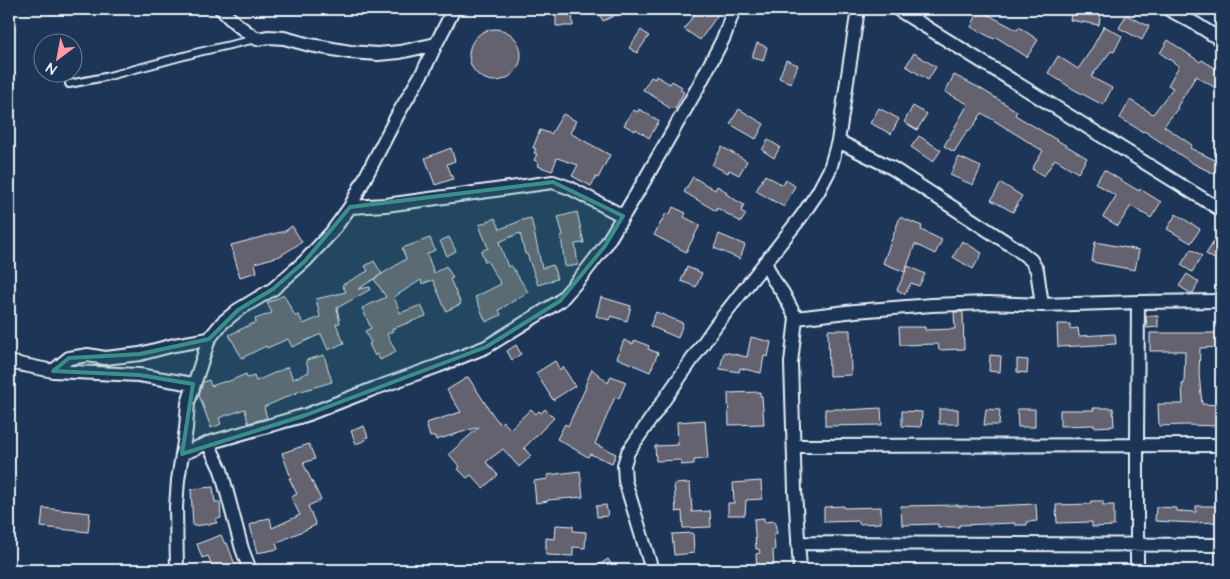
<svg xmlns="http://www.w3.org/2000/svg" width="1230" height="579" viewBox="0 0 1230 579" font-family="'Architects Daughter',sans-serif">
  <rect width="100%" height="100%" fill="#1d3557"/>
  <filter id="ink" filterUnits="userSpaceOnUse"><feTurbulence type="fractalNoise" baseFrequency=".02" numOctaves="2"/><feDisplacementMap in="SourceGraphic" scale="10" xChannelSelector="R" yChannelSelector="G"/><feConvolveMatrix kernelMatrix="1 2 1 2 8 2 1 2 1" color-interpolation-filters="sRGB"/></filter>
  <g filter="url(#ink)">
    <path fill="#64626e" stroke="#e8f1f8" d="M596,9H628L603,21Z
      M698,9H722L700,40L684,29Z
      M1072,9H1101L1099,25L1070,20Z
      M979,10L1017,30L1019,27L1038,40L1027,57L996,37L994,39L971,27Z
      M556,13H572L573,26H556Z
      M1126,15L1149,26L1142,40L1119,28Z
      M1104,26L1122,36L1114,52L1111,51L1091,77L1112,88L1103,105L1073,89L1048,73L1058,56L1078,69L1091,50Z
      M469 55a26 26 0 1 1 52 0a26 26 0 1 1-52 0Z
      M641,30L649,36L637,53L629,48Z
      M1168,40L1200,62L1202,60L1221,72V82L1217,89L1196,76L1177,107L1178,108L1164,126L1192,145L1190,148L1221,163V177L1194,164L1144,131L1143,132L1120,118L1130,100L1153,114L1173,88L1168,85L1179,66L1160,53Z
      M757,43L767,47L763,61L752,57Z
      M914,53L936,67L928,80L906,66Z
      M786,60L798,65L791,83L779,78Z
      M954,75L978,87L1017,111L1015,115L1087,158L1078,173L1055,159L1044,176L1032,169L1043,151L982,113L970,131L968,130L954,152L944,146L968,104L945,92Z
      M656,76L670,84L672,81L682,87L680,90L684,92L675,109L672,107L671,109L662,103L663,102L643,90L651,77L655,79Z
      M913,106L927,114L917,130L904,122Z
      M879,108L899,119L891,134L870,123Z
      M639,109L659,121L649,138L636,129L635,131L624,125L633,110L638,112Z
      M739,109L764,124L756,139L730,124Z
      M563,114L576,121L570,133L610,155L598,178L596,177L591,186L572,176L578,165L557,158L552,171L538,166L539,163L534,160L537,154L534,153L536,149L533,148L540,130L551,134Z
      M919,136L941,150L933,162L911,147Z
      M768,140L780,147L774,158L762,150Z
      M722,147L747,161L739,175L729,170L728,173L712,165Z
      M451,148L455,161L447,164L453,179L435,185L425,158Z
      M959,157L981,167L973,185L950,175Z
      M1104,170L1139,191L1140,189L1161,202L1151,218L1131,206L1118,226L1103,217L1116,196L1095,183Z
      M765,175L783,185L786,180L795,186L784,207L756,191Z
      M693,177L715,190L717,186L727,192L726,194L744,205L741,211L746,214L741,222L717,208L716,211L684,192Z
      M1001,183L1022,196L1013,212L991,200Z
      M673,207L686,213L684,217L700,225L686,252L654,235L666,213L670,214Z
      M577,212L584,243L575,244L578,265L565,267L561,236L563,235L558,217Z
      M1176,214L1200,229L1191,243L1167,229Z
      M900,217L922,226L921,230L942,240L935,254L915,244L905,272L883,263Z
      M495,218L500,229L518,222V221L531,218L542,268L553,265L557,279L538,285L527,254H525L520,233L499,242L508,267L511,265L528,292L499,310L501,315L486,322L475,297L501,284L487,261L485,262L481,251L488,248L479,225Z
      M292,226L302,242L280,256L255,263L257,272L240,277L231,245L285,231Z
      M719,234L745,245L740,259L714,248Z
      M449,237L456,251L447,256L440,241Z
      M430,238L435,250L427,254L434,273L446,266L453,278L450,279L461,304L446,311L433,280L422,284L421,280L394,297L400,313L421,305L426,316L392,329L393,331L387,334L396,352L380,360L377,354L375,356L369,344L371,343L365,331L371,328L362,308L386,297L374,279L406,259L402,248Z
      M1215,240L1221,244V263L1206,254Z
      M962,241L982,253L973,269L953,257Z
      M1095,242L1139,250L1135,270L1092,262Z
      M1191,249L1202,256L1192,272L1181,265Z
      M374,261L382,274L358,289L370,287L371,289L337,308L340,323L336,324L344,343L328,350L321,334L292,347L288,339L267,348L266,346L242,358L229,335L256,322L255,319L272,313L267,303L284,295L295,316L299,315L303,324L320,317L316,299L346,292L342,285L368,271L365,266Z
      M908,266L925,274L919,286L911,283L905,294L897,290Z
      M687,267L702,273L696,287L681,281Z
      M1187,274L1199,282L1193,293H1190L1179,286Z
      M601,297L631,306L627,321L611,316L609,320L596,316Z
      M656,312L683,323L678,338L650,326Z
      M954,312H963L964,349L939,350L938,344L900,345L899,327H925V330L955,329Z
      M1146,316H1158V327L1147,328Z
      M1057,324H1070V329L1078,328L1079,336L1115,334L1116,344L1058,347Z
      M828,330H850L851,375L829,376Z
      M1150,333H1221V347L1200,348L1199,374L1202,404L1221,405V426L1185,425L1159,426L1158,404H1183L1182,384H1184L1185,351H1150Z
      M751,337L771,342L768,357L764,356L761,373L740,368L739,372L720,369L724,352L747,357Z
      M624,340L633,344L635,340L649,346L648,349L658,353L650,372L617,358Z
      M516,345L521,354L512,360L507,351Z
      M324,355L332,382L298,392L264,407L267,418L248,423L245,409L219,418L221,424L211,428L199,395L203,382L209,380L211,386L226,381L227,382L246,374L247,378L254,376L256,381L288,367L293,379L309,372L306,360Z
      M990,355L1001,356L1000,372L989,371Z
      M1017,359L1028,360L1027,373L1017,372Z
      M555,361L560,370L563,367L575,386L553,400L536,373Z
      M592,369L608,383L611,376L626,382L619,398L615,397L595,444L616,454L612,463L590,454L588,457L557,439L565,424L568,426L586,387L585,386Z
      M468,377L493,415L500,424L503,421L510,429L531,409L536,414L539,411L541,413L545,409L554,418L524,448L531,456L519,467L503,449L486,462L498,475L483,488L471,475L467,478L458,469L460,467L449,454L479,427L436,440L435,436L430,437L426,423L461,412L447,390Z
      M760,392V396H762L764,424L729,425L728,393Z
      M881,408L882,425L825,426V409H845V410Z
      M1093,408H1113L1114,426L1094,427V425L1060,426V410H1094Z
      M939,409H958V424H939Z
      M986,409L1000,410L999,425H984Z
      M1017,409H1035V427H1018Z
      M902,411L922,412L921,427L902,426Z
      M705,420L708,459L694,460V464L681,465V460L656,461L655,446L678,445L677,422Z
      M364,426L368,437L365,438L366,440L356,444L351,431Z
      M309,444L315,459L303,463L321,500L308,506L316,525L276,543L278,549L257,553L250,525L260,521V520L270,518L272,528L300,515L291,497L297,494L289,478H291L282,453Z
      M580,471L583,497L548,500V501L536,503L534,481L548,479V475Z
      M761,481L762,499L746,500L745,515H728V503H734L733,483Z
      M690,483L692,512L710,511L711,527L683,528L682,511L676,512L674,484Z
      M213,487L215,502H220L221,518L215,519L217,523L193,526L191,489Z
      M1091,501H1103V505H1114V526L1092,527V522L1057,523L1056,505L1091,504Z
      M1036,504L1037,521L1027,522V525H1015V523L959,525V527H938V524L902,525L901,506L958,505V506H968V507Z
      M606,505L608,516L597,517L596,506Z
      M844,506V508L881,507V523L859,524V521L824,522V507Z
      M1196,506H1217V522L1194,523L1155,521L1156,507L1177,508V511L1196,512Z
      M43,508L90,513L88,532L41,527Z
      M764,518V522L775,521L777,534H774L775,550H773L774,570H757L756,554L760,553L759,549H756L754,519Z
      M556,525L573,526V531L586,532L585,548L573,547V556L546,555V538L555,539Z
      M693,533L694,553L674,555L672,534Z
      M221,535L225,544L227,543L237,570H214L208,556L202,558L197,544Z
      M608,559L615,570H591Z"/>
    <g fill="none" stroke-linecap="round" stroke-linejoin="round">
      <g stroke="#e8f1f8" stroke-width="10">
        <path id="service" d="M69,84L105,77L199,52L256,39"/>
      </g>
      <g stroke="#e8f1f8" stroke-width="16">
        <path id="minor" d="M221,9C231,21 244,30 257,39L269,37L284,38L310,45L350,52L378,54L400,52L436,44
          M897,9L1221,210
          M1168,9L1196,24L1221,40
          M838,141L892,168L1017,249L1031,260L1037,270L1042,305
          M350,207L386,205L553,182L570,188L623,216
          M765,262L773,279L783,293L796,318L791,363L795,491L800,570
          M796,318L855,311L932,305L987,303L1042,305L1138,302L1221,301
          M9,362L53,371L139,375L193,384
          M53,371L69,358L88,355L105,358L140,354L174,345L209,339
          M208,443L221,470L242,549L250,570
          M794,446L1221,445
          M182,454L208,443L306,415L373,389L438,366L486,347L560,301L582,276L605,246L640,188L697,89L724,37L734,9
          M798,543L1221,545
          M177,570L176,507L178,480L186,429L188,403L209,339L222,323L238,310L273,289L305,261L331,233L350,207L398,114L424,70L436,44L454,9
          M652,570L625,481L624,465L628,452L716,325L801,217L818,192L830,169L838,141L858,9
          M1137,570V444L1138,302"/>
      </g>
      <use href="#service" stroke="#1d3557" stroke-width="6"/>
      <use href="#minor" stroke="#1d3557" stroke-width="12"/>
    </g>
  </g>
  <path fill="#3a8f8a" fill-opacity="0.2" stroke="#3a8f8a" stroke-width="4" stroke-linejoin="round" d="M553,182L623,216L605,246L560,301L486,347L306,415L182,454L193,384L139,375L53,371L69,358L140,354L209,339L238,310L273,289L305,261L350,207Z"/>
  <rect width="1230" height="579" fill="none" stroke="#1d3557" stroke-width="30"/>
  <rect x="15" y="15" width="1200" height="549" fill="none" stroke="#e8f1f8" stroke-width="2" filter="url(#ink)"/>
  <g transform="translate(58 58) rotate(212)"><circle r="24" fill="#1d3557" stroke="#6e8097"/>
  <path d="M0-4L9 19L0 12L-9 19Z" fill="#ff9aa2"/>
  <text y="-8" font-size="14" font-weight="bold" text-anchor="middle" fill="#e8f1f8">N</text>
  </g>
</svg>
